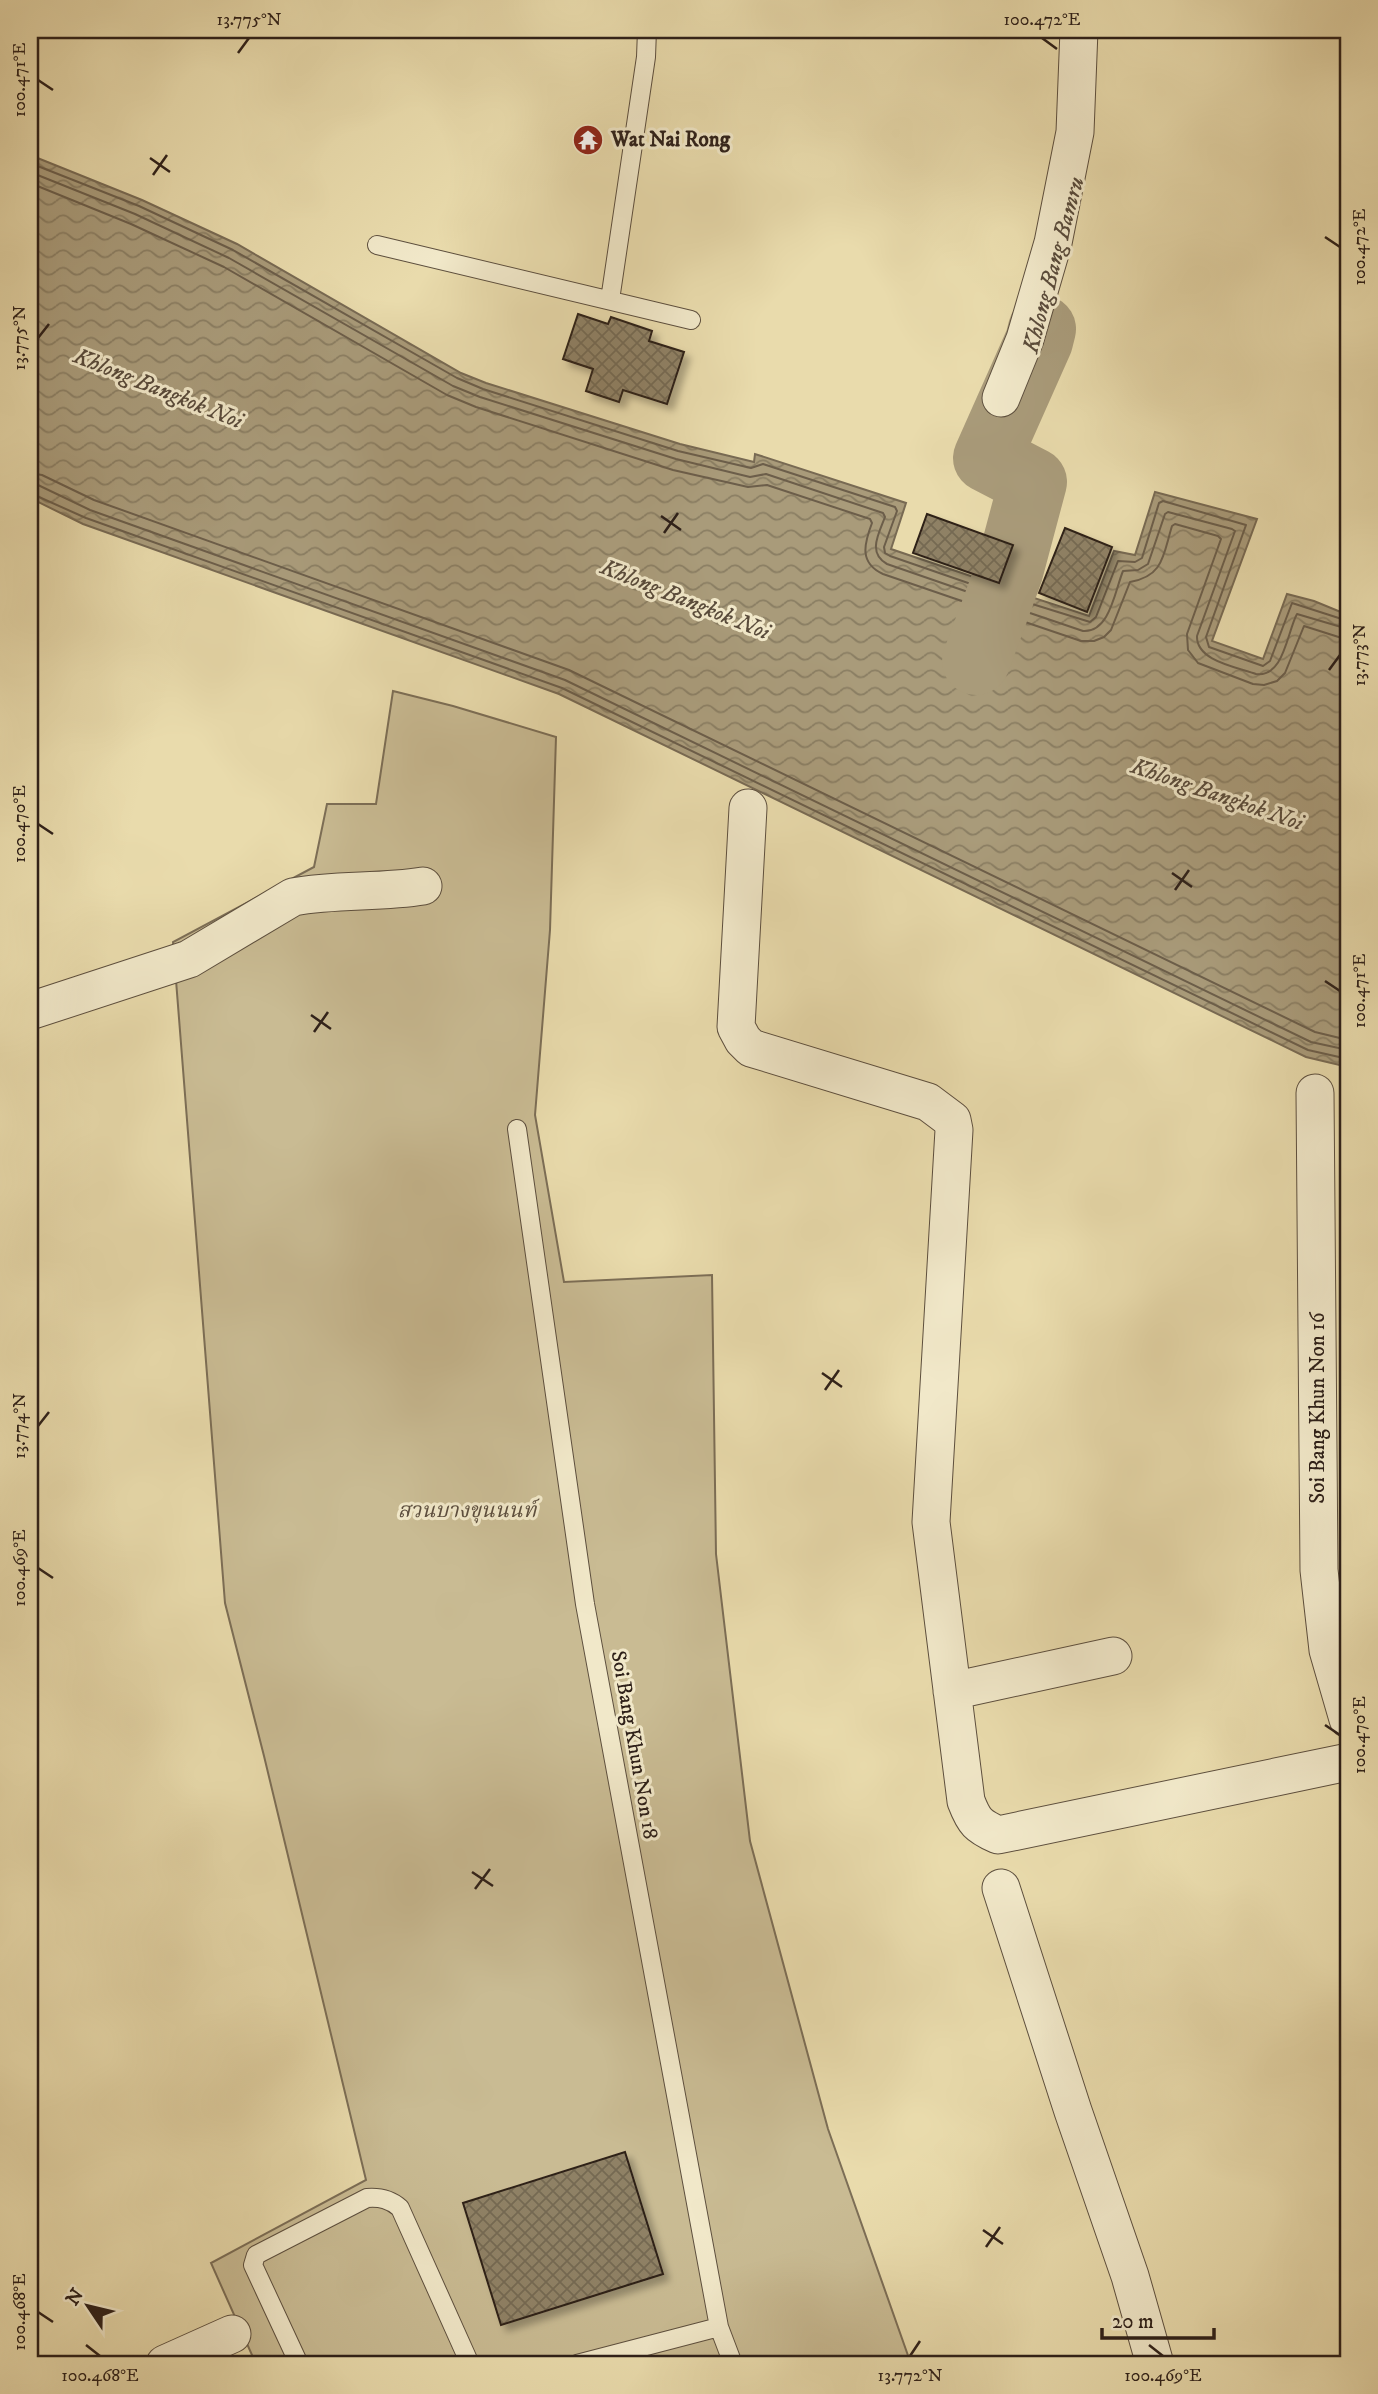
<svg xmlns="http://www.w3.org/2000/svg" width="1378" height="2394" viewBox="0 0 1378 2394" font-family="'IM FELL DW Pica','Noto Serif Thai',serif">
  <defs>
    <pattern id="water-waves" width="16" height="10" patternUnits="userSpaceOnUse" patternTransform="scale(1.75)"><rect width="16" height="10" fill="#a99b7a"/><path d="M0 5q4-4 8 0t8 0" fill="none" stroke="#8a7e63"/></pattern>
    <pattern id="building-cross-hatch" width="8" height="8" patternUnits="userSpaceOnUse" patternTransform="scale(1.75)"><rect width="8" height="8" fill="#8f8165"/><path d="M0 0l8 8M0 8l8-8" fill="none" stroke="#756952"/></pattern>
    <filter id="shadow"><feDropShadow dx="6" dy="6" stdDeviation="3.5" flood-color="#0004"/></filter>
  </defs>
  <rect width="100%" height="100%" fill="#e9dbac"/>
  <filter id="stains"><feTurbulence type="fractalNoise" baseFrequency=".00286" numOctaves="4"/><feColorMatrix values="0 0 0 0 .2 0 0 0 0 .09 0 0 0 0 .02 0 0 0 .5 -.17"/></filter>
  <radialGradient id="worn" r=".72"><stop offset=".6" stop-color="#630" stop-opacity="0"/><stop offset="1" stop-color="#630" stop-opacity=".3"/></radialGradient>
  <path fill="#c9bb93" stroke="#7c6e56" stroke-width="2" d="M393,691L453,706L556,737L550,930L535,1115L564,1282L712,1275L716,1554L750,1841L828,2129L911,2364H256L211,2263L366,2180L264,1756L225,1603L173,942L314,867L327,804H376Z"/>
  <path fill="url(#water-waves)" stroke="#786a53" stroke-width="2" d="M30,155L142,200L237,244L461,373L486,383L680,444L754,462L755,454L906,503L891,549L1000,586L1004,572L1039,579L1031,597L1089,616L1114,551L1135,555L1155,492L1257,519L1212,641L1263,659L1287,594L1314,601L1348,615V1067L1306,1057L559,694L83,524L30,498Z"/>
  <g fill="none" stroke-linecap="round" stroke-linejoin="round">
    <path stroke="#6c5e4a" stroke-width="2" d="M30,163L139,206L233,250L457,378L483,389L678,451L751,468L763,464L895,507L897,511L884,547L885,553L890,556L997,593L1005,591L1011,580L1025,583L1027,587L1025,597L1029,603L1090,622L1096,617L1118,561L1135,562L1142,558L1159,503L1163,501L1246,525L1206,637L1209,647L1263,666L1270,661L1292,603L1348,621
      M30,172L135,214L229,258L453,386L480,397L676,459L750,477L766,474L883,513L885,517C879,533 867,553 887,564L994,601H1003L1014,597L1020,607L1027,612L1083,631C1110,633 1115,590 1123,571L1138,570L1148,564L1165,514L1168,512L1232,529L1235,531L1197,636C1196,661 1237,667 1256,674C1284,678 1287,632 1297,614L1348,629
      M30,183L131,224L224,267L447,395L476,407L673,470L748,487L767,485L870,519L872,523C864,544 859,563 883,574L991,611H1009L1025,622L1081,641H1094L1104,637L1111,630L1130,582C1164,576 1163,555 1172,526L1175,524L1218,536L1221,539L1187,634L1188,650L1198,663L1253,684L1264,685L1277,681L1285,673L1304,626L1348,640
      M30,473L42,475L94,500L569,670L1315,1032L1348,1040
      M30,484L38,485L90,510L565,680L1311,1042L1348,1050
      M30,493L86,518L562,688L1308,1050L1348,1059"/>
    <path stroke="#a99b7a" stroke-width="68" d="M976,661L1009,572L1033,482L987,458L1039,341L1042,329"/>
  </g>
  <path fill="url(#building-cross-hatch)" stroke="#2e2019" stroke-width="2" filter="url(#shadow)" d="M578,314L608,324L611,317L652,331L649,341L684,352L667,404L623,390L619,402L586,391L593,369L563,359Z
    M927,514L1013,545L999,583L913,553Z
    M1065,528L1112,547L1087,612L1039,593Z
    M625,2152L663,2274L501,2325L463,2203Z"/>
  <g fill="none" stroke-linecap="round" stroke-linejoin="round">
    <g stroke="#5d4f3e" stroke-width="20">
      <path id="service" d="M377,245L691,320
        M610,300L646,57L647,30
        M517,1129L585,1604L719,2327L733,2364
        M299,2364L253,2265L256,2255L367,2198C380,2197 390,2199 400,2208L470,2364
        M577,2364L719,2327"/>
    </g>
    <g stroke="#5d4f3e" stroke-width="39">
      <path id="minor" d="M1001,398L1025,339L1053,243L1075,132L1079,30
        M748,808L736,1027L743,1040L751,1048L928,1102L952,1120L954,1130L931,1522L966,1801C974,1822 978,1826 998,1835L1348,1762
        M30,1011L189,959L293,897C336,889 380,893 423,886
        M1315,1093L1319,1570L1328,1650L1348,1719
        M952,1691L1113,1656
        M1001,1888L1073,2111L1130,2276L1155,2364
        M165,2364L232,2334"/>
    </g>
    <use href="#service" stroke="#f1e8c9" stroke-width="18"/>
    <use href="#minor" stroke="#f1e8c9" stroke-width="37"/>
  </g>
  <path fill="none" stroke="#2e2019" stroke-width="2.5" d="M1042,38L1057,49M238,53L249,38M38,80L53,90M150,158L170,172M153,175L167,155M1325,237L1340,247M38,338L49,324M661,516L681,530M664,533L678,513M1329,670L1340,655M38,824L53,834M1172,873L1192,887M1175,890L1189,870M1325,981L1340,991M311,1015L331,1029M314,1032L328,1012M822,1373L842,1387M825,1390L839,1370M38,1426L49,1412M38,1568L53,1578M1325,1725L1340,1735M472,1872L493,1886M475,1889L490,1869M983,2230L1003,2244M986,2247L1000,2227M38,2312L53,2322M86,2345L100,2356M1149,2345L1163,2356M910,2356L920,2341"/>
  <defs>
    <g id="temple-disc" transform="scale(1.575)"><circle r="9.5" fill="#8f2418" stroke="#f1e8c9"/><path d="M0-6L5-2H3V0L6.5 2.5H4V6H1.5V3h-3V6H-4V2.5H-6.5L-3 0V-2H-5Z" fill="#fff"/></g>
  </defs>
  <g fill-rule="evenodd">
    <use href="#temple-disc" x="588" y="140"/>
  </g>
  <g text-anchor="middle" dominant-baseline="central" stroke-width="6" stroke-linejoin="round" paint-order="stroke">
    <g font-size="21" font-weight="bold" fill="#2e2019" stroke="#f1e8c9" text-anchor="start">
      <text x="611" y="140">Wat Nai Rong</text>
    </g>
    <g font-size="21" fill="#2e2019" stroke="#f1e8c9">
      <text transform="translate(1318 1408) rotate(-90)">Soi Bang Khun Non 16</text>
      <text transform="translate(634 1745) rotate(80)">Soi Bang Khun Non 18</text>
    </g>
    <g font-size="21" font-style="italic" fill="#5c4e3e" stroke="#f1e8c9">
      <text x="467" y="1511">สวนบางขุนนนท์</text>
    </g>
    <g font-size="23" font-style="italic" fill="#594b3b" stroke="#f1e8c9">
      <text transform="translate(1054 265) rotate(-75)">Khlong Bang Bamru</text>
      <text transform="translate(158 389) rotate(22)">Khlong Bangkok Noi</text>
      <text transform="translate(685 600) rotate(22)">Khlong Bangkok Noi</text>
      <text transform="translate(1217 795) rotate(19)">Khlong Bangkok Noi</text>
    </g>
  </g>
  <rect width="1378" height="2394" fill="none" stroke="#e9dbac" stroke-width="77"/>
  <g transform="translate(88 2306) rotate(305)" stroke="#f1e8c9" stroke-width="5" paint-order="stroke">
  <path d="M0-5L12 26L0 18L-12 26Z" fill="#2e2019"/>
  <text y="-10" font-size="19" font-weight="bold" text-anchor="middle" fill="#2e2019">N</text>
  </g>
  <path d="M1102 2328v10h112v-10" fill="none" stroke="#2e2019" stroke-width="3.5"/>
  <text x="1112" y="2328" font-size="21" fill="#2e2019" stroke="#f1e8c9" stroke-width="5" paint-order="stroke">20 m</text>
  <rect x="38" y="38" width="1302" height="2318" fill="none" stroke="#2e2019" stroke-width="2.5"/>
  <g font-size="18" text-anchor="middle" fill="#2e2019">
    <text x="249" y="25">13.775°N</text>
    <text x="1042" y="25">100.472°E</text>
    <text transform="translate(19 80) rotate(-90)" y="6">100.471°E</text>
    <text transform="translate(1359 247) rotate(-90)" y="6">100.472°E</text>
    <text transform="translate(19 338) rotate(-90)" y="6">13.775°N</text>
    <text transform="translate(1359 655) rotate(-90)" y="6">13.773°N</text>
    <text transform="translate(19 824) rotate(-90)" y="6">100.470°E</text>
    <text transform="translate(1359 991) rotate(-90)" y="6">100.471°E</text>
    <text transform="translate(19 1426) rotate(-90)" y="6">13.774°N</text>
    <text transform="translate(19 1568) rotate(-90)" y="6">100.469°E</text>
    <text transform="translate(1359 1735) rotate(-90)" y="6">100.470°E</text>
    <text transform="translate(19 2312) rotate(-90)" y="6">100.468°E</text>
    <text x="100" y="2381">100.468°E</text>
    <text x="910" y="2381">13.772°N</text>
    <text x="1163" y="2381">100.469°E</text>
  </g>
  <rect width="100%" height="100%" filter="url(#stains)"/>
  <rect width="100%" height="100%" fill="url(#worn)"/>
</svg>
